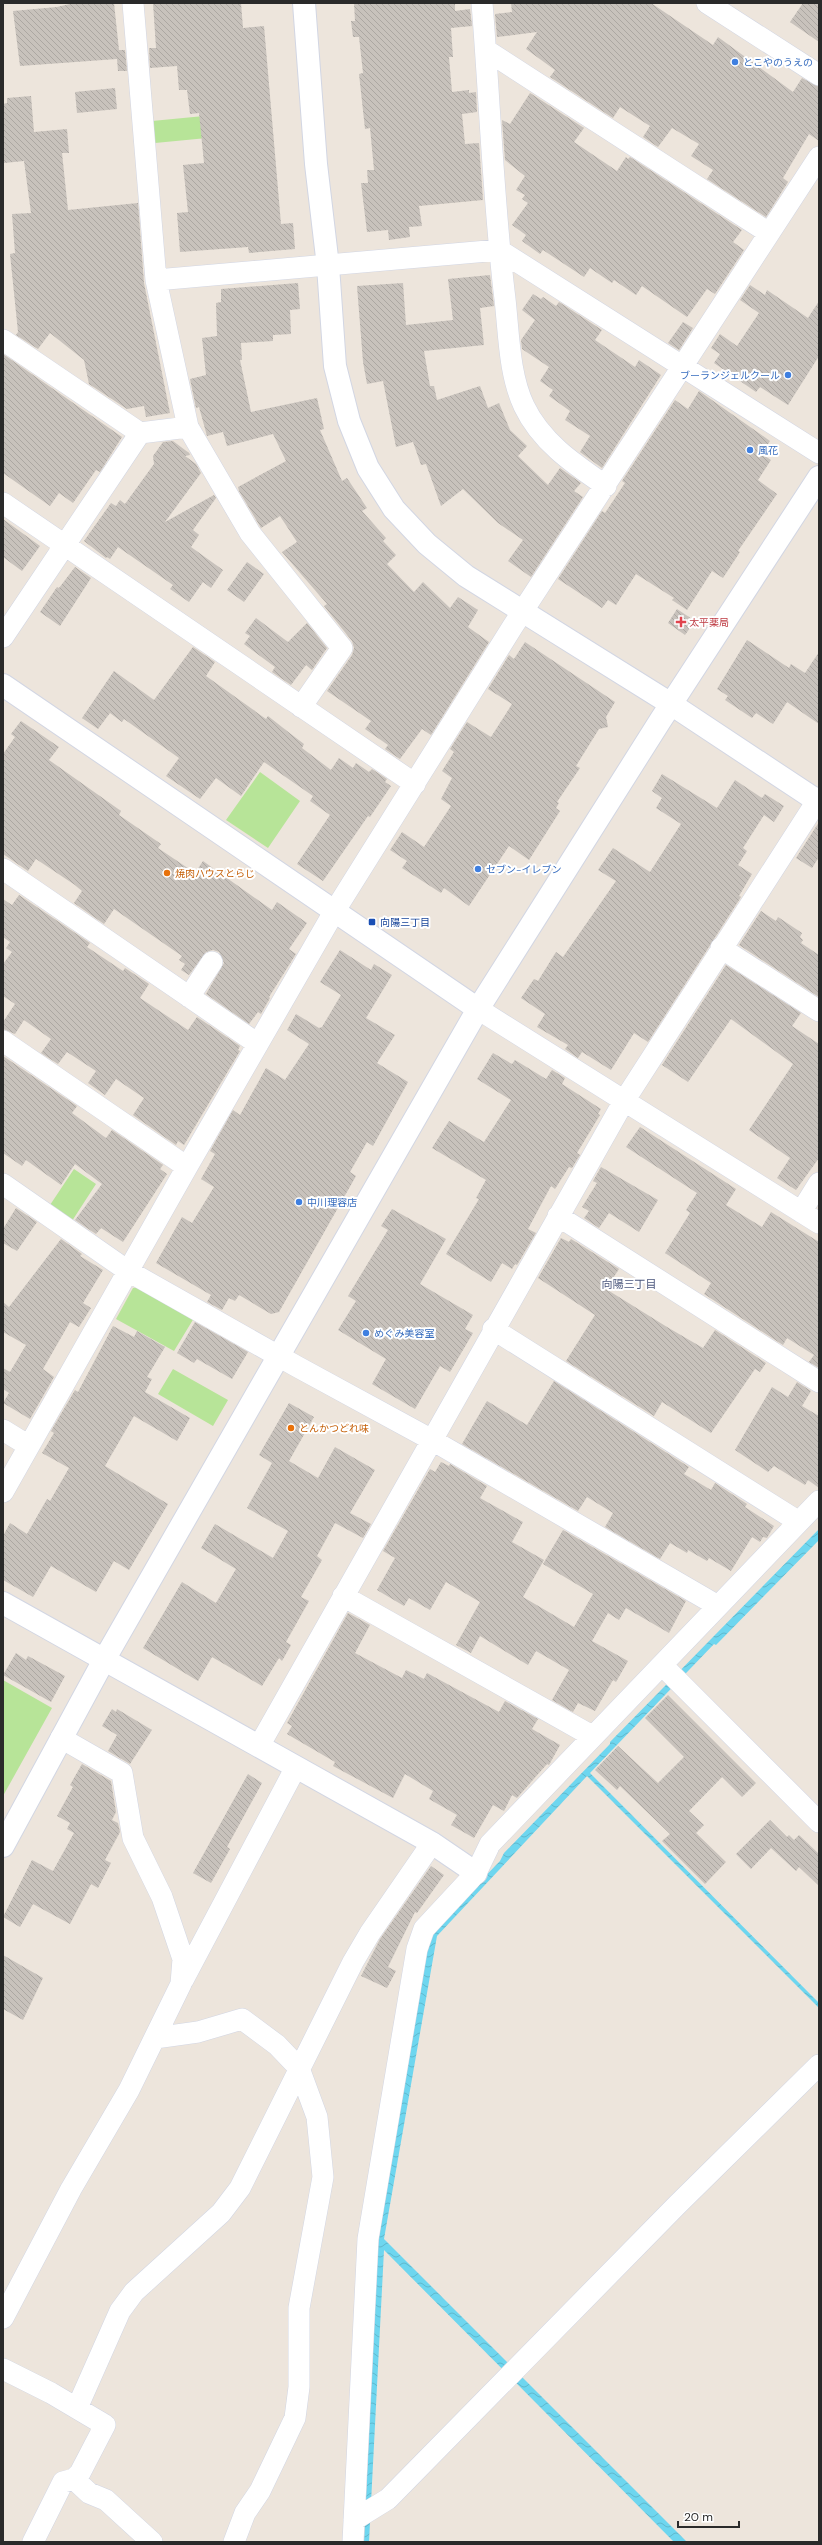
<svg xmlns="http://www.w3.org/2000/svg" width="822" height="2545" viewBox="0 0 822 2545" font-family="'DM Sans','Noto Sans JP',sans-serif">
  <defs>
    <pattern id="water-waves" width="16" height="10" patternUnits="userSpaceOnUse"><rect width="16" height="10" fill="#6ed6ef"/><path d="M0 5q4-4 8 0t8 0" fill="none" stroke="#5fb8cd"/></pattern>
    <pattern id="building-back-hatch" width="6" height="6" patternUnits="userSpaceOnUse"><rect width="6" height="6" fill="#c8c2bc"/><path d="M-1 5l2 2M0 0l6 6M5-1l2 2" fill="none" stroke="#aca7a2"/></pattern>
  </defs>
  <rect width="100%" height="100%" fill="#ede5dc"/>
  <path fill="#b7e498" d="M204,116L207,138L155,143L152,121Z
    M260,772L300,801L268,848L226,820Z
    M74,1169L96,1184L72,1221L50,1205Z
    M140,1287L194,1318L174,1351L116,1319L133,1288Z
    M173,1369L228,1400L213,1426L158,1394Z
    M3,1680L52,1708L3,1796Z"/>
  <path fill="url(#water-waves)" d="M819,1529V1540L716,1645L714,1644L590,1773L819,2003V2008L587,1776L437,1936L384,2239L687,2542H674L384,2250L369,2542H364L378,2233L430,1933L500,1861L504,1853L610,1744V1742Z"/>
  <path fill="url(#building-back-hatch)" d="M74,3H114L119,50H125L127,71H118L117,59L20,66L13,11L57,7Z
    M153,3H241L243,28L264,26L281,224L293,223L295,249L249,253L248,247L180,252L177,213L188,212L183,165L204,163L199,113L190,114L187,90H179L177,66L150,68L149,48H156Z
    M354,3H455V11L470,9L472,26L451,28L453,57H449L452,92L469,90V93L476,92L477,112L462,114L465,144L479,143L483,200L419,206L422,226L409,227L410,237L389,240L388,230L367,232L361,183H368L367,170H374L370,128L365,129L359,74L363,73L359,37H353L351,21H355Z
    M511,3H651L713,45L718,37L793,92L802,78L819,87V141L809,134L783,178L788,182L766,217L707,179L713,170L691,156L699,144L672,128L658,147L643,137L650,126L620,107L613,118L550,77L555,70L526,49L537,32L497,37L495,14L512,12Z
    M803,3H819V42L790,22Z
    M115,88L117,109L77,113L75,92Z
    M530,93L584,128L574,142L617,171L626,157L628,159L630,157L742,230L733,242L744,250L715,294L707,289L687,317L642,286L636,295L614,280L612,283L590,268L584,277L543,250L540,254L522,241L526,235L512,225L528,203L522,199L525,195L516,190L525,176L505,160L502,120L510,124Z
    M31,96L34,132L67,129L69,153H62L68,210L138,203L144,283L170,413L146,417L144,406L127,409L89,384L84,360L50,333L38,349L16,335L18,332L10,254L15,253L12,214L31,213L24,161L4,163L3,104L7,103V98Z
    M490,275L494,306L480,308L484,345L424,351L430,386H434L437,400L480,386L488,408L499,403L510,430L527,446L518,456L548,485L560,468L581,483L574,491L583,497L531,577L508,561L523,540L498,523L463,489L441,506L426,464L421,465L413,442L396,447L383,381L367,384L363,362L357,286L403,283L406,325L453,320L448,279Z
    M298,283L300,309L290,310L291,334L273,335V341L241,343L242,360H240L251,412L317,398L324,429L320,430L342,481L347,478L367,508L362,511L386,538L383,541L396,555L387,564L414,592L423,582L450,608L458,597L478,610L468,627L489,642L431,735L422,729L400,759L385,749L388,745L365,729L371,721L327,691L352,655L354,648L352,641L324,606L327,604L282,552L297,542L280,516L261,528L239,491L238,487L286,461L273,434L227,446L223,432L207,436L199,407L196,408L190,379L206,375L202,338L217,336L216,303L221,302V289Z
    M750,285L765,295L767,290L808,318L819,301V356L788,405L760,387L756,392L714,363L720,354L711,348L720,334L737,346L759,313L740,300Z
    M533,294L541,299L543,297L556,306L559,302L602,330L595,340L635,367L639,360L661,375L602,468L580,452L590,436L565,420L570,411L549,396L553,390L540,381L549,367L522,349L521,340L535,320L522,310Z
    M683,322L693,328L679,350L668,343Z
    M3,354L122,437L100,472L96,470L73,503L59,493L50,506L3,473Z
    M699,391L770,441L762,454L771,460L758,480L777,494L738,551L740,552L723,578L712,571L687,610L672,600L674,598L636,574L616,605L608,600L602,608L558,579L602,511L605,513L625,483L622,481L675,400L688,409Z
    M173,441L189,453L190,455L185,456L196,464L201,473L165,522L214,495L216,498L193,530L199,535L191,547L223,570L211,588L203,582L189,602L170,589L173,585L118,547L110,559L107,557L106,558L84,541L111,503L116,506L120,500L125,504L154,464L153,456L163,442Z
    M3,519L40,546L22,571L3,557Z
    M247,562L264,574L244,602L227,590Z
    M75,567L91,578L60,626L40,612L57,587L59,588Z
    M677,609L695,621L685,635L668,623Z
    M256,618L288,642L307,623L327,648L312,670L306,665L291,685L272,672L275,667L244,644L250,636L245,633Z
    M747,640L789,668L791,664L805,673L819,652V724L787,702L773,724L756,713L752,718L725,700L728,696L717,689Z
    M525,642L615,702L606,717L608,727L599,729L576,766L580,768L557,802L559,803L556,808L560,811L529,860L509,846L469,906L444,888L441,893L402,868L407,861L390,850L402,832L424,847L451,806L441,799L452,778L442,771L454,752L450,749L467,722L491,737L512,704L488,689L509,655L514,659Z
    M193,647L215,662L206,676L266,719L268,716L287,731L304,744L302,748L331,770L339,758L353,768L356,763L369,772L372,769L387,779L385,782L391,786L370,817L368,816L323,881L297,864L330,815L310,801L313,796L264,762L241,796L216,778L200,799L166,776L179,758L124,719L122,722L110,713L98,729L82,718L114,671L154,700Z
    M21,721L59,747L49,760L121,811L119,815L161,844L158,848L195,873L203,861L272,910L277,902L307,923L289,949L296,954L269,997L270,998L261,1014L258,1012L249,1024L206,994L224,963L219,952L213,950L206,952L189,975L181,970L185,964L179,960L182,956L114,909L104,924L74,903L82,891L75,885L36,859L28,871L3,854V754L15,737L11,734Z
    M662,774L717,808L735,780L762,798L765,794L784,806L774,822L764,815L743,848L747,851L738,865L752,874L739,896L741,897L648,1042L634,1033L611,1070L582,1052L578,1058L565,1049L568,1045L537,1027L545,1014L521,998L534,979L538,981L556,952L563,957L616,881L598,870L613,848L650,872L681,824L656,808L662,798L652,791Z
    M819,822V857L812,868L796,858Z
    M19,895L90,943L87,947L123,971L125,968L149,984L140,998L188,1030L197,1017L240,1046L238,1050L240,1051L184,1145L178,1141L176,1145L133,1115L144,1098L116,1079L105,1095L88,1083L96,1071L67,1052L58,1064L41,1053L51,1039L24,1020L15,1034L3,1029V1022L15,1004L3,996V964L12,952L6,948L10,942L3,937V899L12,905Z
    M761,911L776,921L778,917L802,933L800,937L803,940L801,943L819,955V997L739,945Z
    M340,950L371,970L374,964L392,975L366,1018L395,1035L377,1063L408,1082L373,1146L367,1142L350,1172L356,1176L279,1312L271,1314L239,1295L235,1301L229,1298L222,1310L207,1302L211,1295L156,1263L182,1217L192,1223L214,1187L201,1179L215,1154L210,1151L233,1110L240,1115L266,1068L285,1080L309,1044L287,1030L296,1014L319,1028L322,1027L341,995L320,982Z
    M726,965L801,1013L792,1026L819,1044V1158L796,1190L777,1178L790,1158L749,1130L793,1064L731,1019L688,1082L662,1065Z
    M493,1053L512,1064L515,1060L546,1079L552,1070L565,1078L562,1084L601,1109L598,1114L600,1115L577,1153L580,1155L572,1168L569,1167L555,1189L551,1186L528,1229L536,1233L517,1265L515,1264L512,1269L502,1263L491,1282L446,1254L479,1199L476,1198L486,1180L432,1148L449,1121L484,1142L511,1100L477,1079Z
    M3,1056L77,1106L72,1113L106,1138L112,1130L163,1165L160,1169L167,1174L123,1242L101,1228L96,1234L75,1220L102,1184L75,1164L61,1185L26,1160L22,1166L3,1153Z
    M640,1127L736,1189L726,1205L762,1227L771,1212L819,1242V1368L809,1362L814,1355L787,1338L783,1345L704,1294L711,1283L665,1253L690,1213L686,1210L697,1193L626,1147Z
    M601,1167L658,1200L639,1232L609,1213L599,1228L584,1218L589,1211L582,1207L597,1183L593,1181Z
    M16,1208L37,1222L17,1251L3,1243V1229Z
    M392,1209L446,1239L420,1284L473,1315L465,1329L473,1333L450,1372L440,1366L415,1409L372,1384L386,1359L338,1330L356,1301L348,1296L388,1230L381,1226Z
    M561,1238L569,1242L571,1239L619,1269L606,1289L667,1327L703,1348L715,1330L766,1363L760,1372L755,1369L711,1433L662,1402L654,1416L566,1361L595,1315L538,1278Z
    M61,1239L82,1254L80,1256L103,1270L83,1303L91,1308L79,1327L70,1322L43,1369L54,1377L30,1419L3,1403L9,1393L3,1389V1368L10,1372L26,1345L3,1332V1302L9,1307Z
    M195,1322L248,1352L232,1379L197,1359L194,1363L177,1353Z
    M113,1326L134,1337L137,1331L165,1347L147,1377L152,1379L145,1392L190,1418L177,1441L134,1416L105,1466L168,1504L129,1570L114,1561L96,1592L51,1566L33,1597L3,1580V1536L10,1523L27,1534L47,1499L50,1501L69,1468L42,1453L54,1433L51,1431L75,1390L78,1392Z
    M554,1381L689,1467L684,1474L711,1490L715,1483L747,1504L745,1507L774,1526L767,1538L763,1537L760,1542L752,1537L731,1571L709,1558L707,1561L688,1550L687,1553L670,1543L660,1559L605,1527L613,1513L587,1497L578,1511L462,1444L487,1401L527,1425Z
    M797,1382L811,1391L802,1406L819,1416V1488L808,1480L805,1485L774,1466L768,1472L735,1450L772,1387L788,1397Z
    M289,1403L314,1417L289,1461L318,1478L335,1447L375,1470L350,1513L371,1524L363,1538L335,1523L317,1556L322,1560L301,1597L309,1601L286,1642L291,1645L282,1661L279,1658L262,1686L212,1657L198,1681L143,1648L182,1582L216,1603L236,1569L201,1548L215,1524L273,1558L288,1531L247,1508L272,1463L259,1455Z
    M441,1462L449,1466L450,1464L487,1486L480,1498L523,1522L512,1542L544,1560L523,1597L574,1627L593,1594L543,1564L563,1530L686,1601L669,1633L626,1608L619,1620L608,1613L592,1641L628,1661L616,1682L613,1680L595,1711L578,1703L573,1712L552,1700L569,1670L536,1651L528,1665L480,1636L471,1653L456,1645L480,1602L446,1582L430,1610L409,1598L404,1606L377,1590L395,1558L383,1551L430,1469L435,1472Z
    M348,1613L370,1625L355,1653L402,1678L406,1670L424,1679L427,1673L499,1712L505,1701L538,1719L532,1729L560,1745L549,1765L547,1764L517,1798L512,1795L504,1811L493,1805L474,1838L451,1825L457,1815L429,1799L433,1791L405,1774L393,1798L333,1766L335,1762L287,1734L292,1726L287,1723Z
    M16,1653L26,1660L28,1656L65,1676L51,1702L3,1675Z
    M668,1695L756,1783L742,1797L722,1777L689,1811L704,1825L696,1833L726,1862L705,1884L662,1841L670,1834L620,1786L617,1790L595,1770L618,1746L658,1783L684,1757L645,1718Z
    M112,1709L116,1712L117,1709L152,1730L130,1764L108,1751L117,1735L102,1726Z
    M82,1764L111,1781L116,1812L112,1820L118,1823L120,1832L105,1860L111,1863L98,1888L91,1884L70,1924L33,1904L20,1927L3,1917L32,1860L53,1871L74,1833L67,1829L70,1823L57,1816L73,1787L70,1785Z
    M248,1774L262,1783L227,1847L230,1849L211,1883L193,1873Z
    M770,1820L787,1837L789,1835L794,1840L799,1835L819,1854V1886L799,1867L796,1871L771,1848L751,1869L736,1854Z
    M431,1866L444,1875L417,1913L415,1912L388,1967L396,1971L387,1988L361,1976L380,1939Z
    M3,1955L43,1978L23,2020L3,2009Z"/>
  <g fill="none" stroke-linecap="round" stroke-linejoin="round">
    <g stroke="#d2d6e3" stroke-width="22">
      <path id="minor" d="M133,3L156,280L188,427L250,533L342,648L301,707
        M482,3C490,102 493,201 505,299C509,335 509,374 524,406C541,442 574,464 606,486
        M707,3L819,75
        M486,50L769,233
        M156,280L499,250L819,453
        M3,340L140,433L188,427
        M3,503L415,784
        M3,637L140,433
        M3,869L258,1044
        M721,948L819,1011
        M189,997L212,962
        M478,1009L819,1223
        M3,1041L187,1167
        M3,1184L128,1271L296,1366L432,1440L718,1606
        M801,1212L819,1183
        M558,1216L819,1382
        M493,1329L799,1522
        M3,1430L29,1446
        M3,1492L187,1167L334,912L513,626L819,157
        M343,1596L592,1736
        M662,1665L819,1822
        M259,1746L624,1101L819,798
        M183,1980L296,1767
        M155,2038L198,2032L242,2019L277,2045L299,2068L317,2117L323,2177L299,2308V2387L295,2418L260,2491L245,2513L234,2542
        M3,2318L71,2189L129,2090L181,1984L183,1959L162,1897L133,1838L122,1773L61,1738
        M3,2369L51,2393L105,2425L80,2473L74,2479L63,2482L33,2542
        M77,2408L120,2311L134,2292L221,2213L240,2188L353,1962L370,1933L432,1843
        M74,2479L89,2493L106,2500L152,2542
        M354,2520L388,2499L677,2205L819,2065
        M353,2542L368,2239L417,1949L424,1929L476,1873L490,1844L819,1501"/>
    </g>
    <g stroke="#d2d6e3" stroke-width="24">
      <path id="tertiary" d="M304,3L316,164L328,266L335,366L349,421L368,468L394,509L427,544L466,576L671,704L819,802
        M3,685L478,1009
        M3,1603L432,1843L476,1873
        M3,1846L104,1660L478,1009L660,721L819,477"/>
    </g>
    <use href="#minor" stroke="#fff" stroke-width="21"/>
    <use href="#tertiary" stroke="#fff" stroke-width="22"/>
  </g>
  <g fill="#3f7fe0" stroke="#fff" stroke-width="1.5">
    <circle cx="735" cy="62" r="4"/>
    <circle cx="788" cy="375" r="4"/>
    <circle cx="750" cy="450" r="4"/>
    <circle cx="478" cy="869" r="4"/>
    <circle cx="299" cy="1202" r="4"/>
    <circle cx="366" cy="1333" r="4"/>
  </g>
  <path fill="#e0444e" stroke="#fff" stroke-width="1.5" d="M679 616h4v4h4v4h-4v4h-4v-4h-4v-4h4z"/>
  <g fill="#e8710a" stroke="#fff" stroke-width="1.5">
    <circle cx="167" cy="873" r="4"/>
    <circle cx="291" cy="1428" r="4"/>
  </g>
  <rect fill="#1a4fb4" stroke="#fff" stroke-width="1.5" x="368" y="918" width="8" height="8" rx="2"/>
  <g text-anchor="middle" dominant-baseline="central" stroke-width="4" stroke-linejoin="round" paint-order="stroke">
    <g font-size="10" fill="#366cbe" stroke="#fff" text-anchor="start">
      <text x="743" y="62">とこやのうえの</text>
      <text x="780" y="375" text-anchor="end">ブーランジェルクール</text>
      <text x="758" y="450">風花</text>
      <text x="486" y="869">セブン-イレブン</text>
      <text x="307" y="1202">中川理容店</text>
      <text x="374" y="1333">めぐみ美容室</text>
    </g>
    <g font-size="10" fill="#be3a42" stroke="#fff" text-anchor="start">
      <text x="689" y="622">太平薬局</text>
    </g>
    <g font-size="10" fill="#c56008" stroke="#fff" text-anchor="start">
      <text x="175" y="873">焼肉ハウスとらじ</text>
      <text x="299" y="1428">とんかつどれ味</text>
    </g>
    <g font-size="10" fill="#164399" stroke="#fff" text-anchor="start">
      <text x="380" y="922">向陽三丁目</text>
    </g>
    <g font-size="11" fill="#4a567c" stroke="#fff">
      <text x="629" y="1284">向陽三丁目</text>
    </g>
  </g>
  <rect width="822" height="2545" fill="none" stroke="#2a2a2a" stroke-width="8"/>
  <path d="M678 2521v6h61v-6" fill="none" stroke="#2a2a2a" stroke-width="2"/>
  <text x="684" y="2521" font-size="12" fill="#2a2a2a" stroke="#ffffff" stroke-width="3" paint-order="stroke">20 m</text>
</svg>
